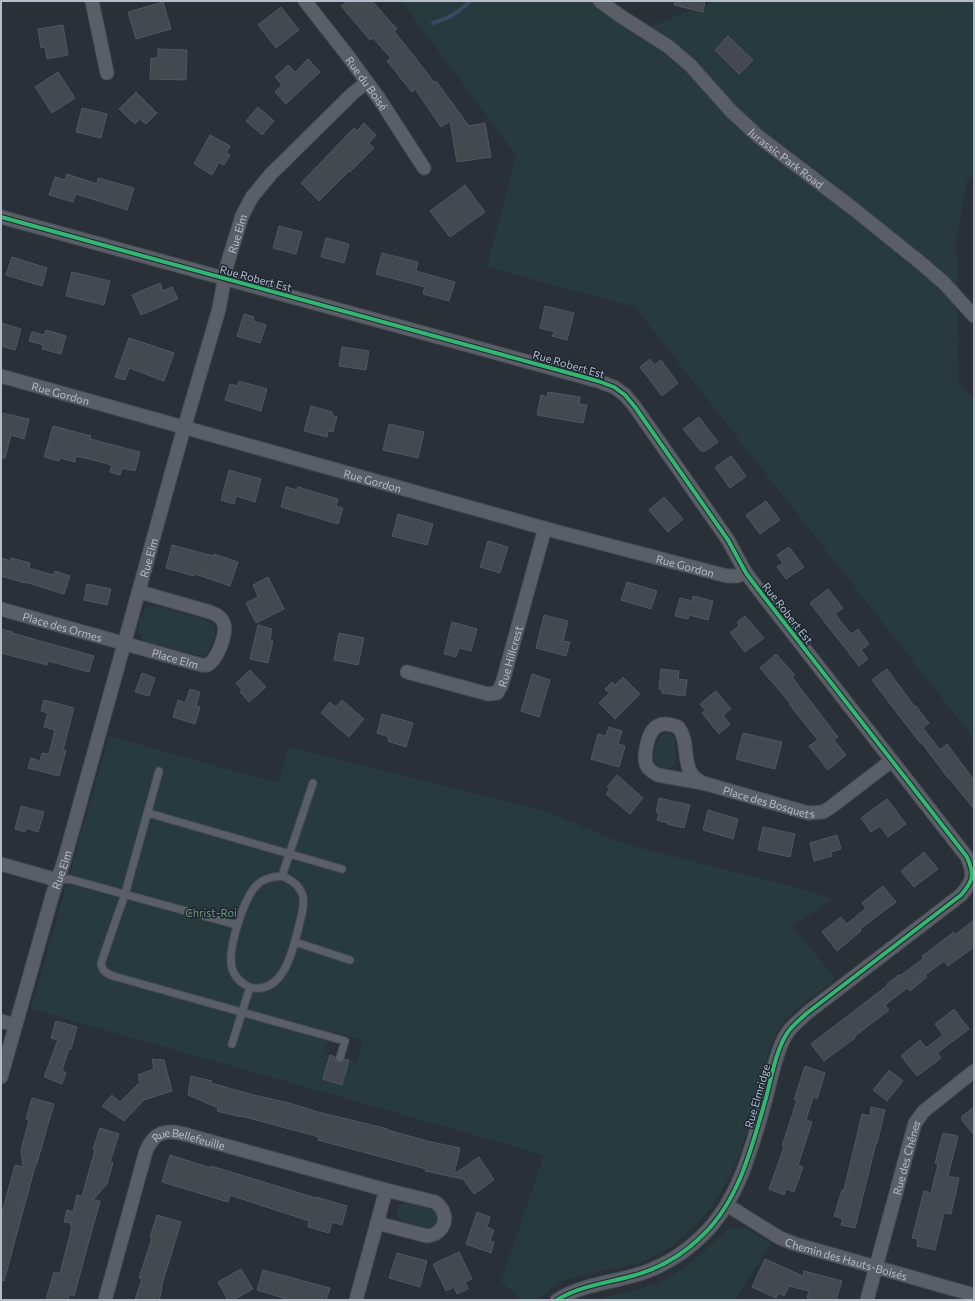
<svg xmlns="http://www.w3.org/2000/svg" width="975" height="1301" viewBox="0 0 975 1301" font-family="Commissioner,sans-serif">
  <rect width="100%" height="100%" fill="#2a3038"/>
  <path fill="#273a3e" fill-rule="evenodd" d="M401,1H592L636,32L715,1H974V176L967,180L955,246L957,256L958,383L974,399V739L635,307L487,267L516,155L425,33Z
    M154,606L203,619C207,621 211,623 214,627C217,632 210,650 206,654C203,656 200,655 197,655L144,641C142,638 140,636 139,632C137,626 141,610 148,607C149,607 152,607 154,606Z
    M666,733C669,733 672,734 674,736C676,740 677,761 675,764C670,772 654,767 653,758L659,737Z
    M109,736L278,783L289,747L545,811L625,844L799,888L833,899L792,926L836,979C819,992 789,1011 779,1029C766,1049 761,1083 755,1107C737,1171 713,1227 650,1258C632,1267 607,1269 588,1274C579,1276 568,1279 559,1283C552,1287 540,1298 534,1300C531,1301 525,1300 522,1300L501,1282L544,1155L31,1009ZM330,1031L363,1040L357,1062L349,1060L342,1085L330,1055L324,1053Z
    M407,1202C416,1205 427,1206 434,1211C437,1213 438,1216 438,1219C436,1236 407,1224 398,1219C395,1210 397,1204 407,1202Z
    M744,1227L771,1243L735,1300H593C616,1294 644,1290 665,1279C690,1267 708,1248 728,1229L732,1228L742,1229Z"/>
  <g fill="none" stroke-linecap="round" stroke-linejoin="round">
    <path stroke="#384963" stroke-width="4" d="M433,23C449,18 458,13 470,1"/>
  </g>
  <path fill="#444950" stroke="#52575f" d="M347,1H372L397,29L394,31L435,83L436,81L469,126L485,123L491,157L457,162L450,121L441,127L415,89L412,92L387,61L391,58L373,38L370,40L341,6Z
    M675,1H705L703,12L674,5Z
    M163,2L171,29L136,39L128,12Z
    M281,7L299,30L276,48L258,25Z
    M63,25L68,55L47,59L45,47L41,48L38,29Z
    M728,36L753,60L739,74L715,50Z
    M158,49L187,50L186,80L150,79L151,58H158Z
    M308,59L320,72L286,104L275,92L282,85L275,77L288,65L295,72Z
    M58,72L75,98L52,113L35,87Z
    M136,92L157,113L146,124L140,119L135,124L119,109Z
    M258,107L274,121L262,135L246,121Z
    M82,108L107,114L101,138L76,132Z
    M364,123L376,135L369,143L374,148L350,172L349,171L319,201L301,183L354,128L357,131Z
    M210,135L230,146L226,153L230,155L224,165L219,162L212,175L194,164Z
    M67,174L97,184L98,178L134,188L127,210L76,194L73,202L49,195L55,177L65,180Z
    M465,185L485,212L450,237L430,211Z
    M279,226L302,232L296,254L273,248Z
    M326,238L349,244L344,263L321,257Z
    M382,253L418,262L416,271L455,282L449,301L423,294L425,287L376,274Z
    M12,257L47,268L42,286L6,275Z
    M72,272L110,281L104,305L66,296Z
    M160,283L163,291L172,287L178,299L141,315L132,295Z
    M545,306L574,313L567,340L552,336L555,332L540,328Z
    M244,314L254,317L253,321L266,325L260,343L237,336Z
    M1,323L21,329L15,350L1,346Z
    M46,330L66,336L61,354L42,349L43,345L29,341L32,332L44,335Z
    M129,338L174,353L164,381L129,368L125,380L115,377Z
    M342,347L369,351L366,370L339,366Z
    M650,359L654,365L661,360L678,383L662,396L640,367Z
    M239,381L267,389L261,411L225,400L230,384L237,386Z
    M548,392L580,397L579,404L587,405L583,423L537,415L541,395L547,397Z
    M311,406L332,412V415L337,417L333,432L328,431L327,437L304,431Z
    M1,413L29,419L24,439L11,435L5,458H1Z
    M699,417L718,442L705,451H701L683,429Z
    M389,424L424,432L418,458L383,450Z
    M53,426L91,436L90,439L140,452L135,471L122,468L120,475L110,472L112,465L85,458L76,456L75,462L60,458L59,461L44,457Z
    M731,456L746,476L730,488L715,467Z
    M229,470L261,479L255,502L236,496L234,504L221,500Z
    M286,487L297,490L298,487L338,499L336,506L343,508L338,524L281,507Z
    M664,497L683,519L668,532L649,510Z
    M766,501L780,520L760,534L746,515Z
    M398,514L433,524L427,545L392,536Z
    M488,541L508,547L500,573L480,567Z
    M172,545L213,556L214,554L238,562L230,586L195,574L194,576L166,568Z
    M789,547L804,567L786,579L777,567L783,563L777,555Z
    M1,558L11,561V558L30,563L29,568L53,575L55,571L70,576L64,594L25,582V583L1,576Z
    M268,577L284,609L256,623L246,603L260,596H258L253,585Z
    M627,582L657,591L651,609L621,600Z
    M87,584L111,589L107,605L84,600Z
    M828,589L843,608L835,614L851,634L858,629L869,644L861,650L868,659L859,666L810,603Z
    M693,596L713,601L708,620L689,615L688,619L675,616L680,598L692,601Z
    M544,615L568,621L563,641L570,642L566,656L536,648Z
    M745,616L764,638L745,652L730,633L739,626L737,622Z
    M452,622L477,629L471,651L459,648L456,657L444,654Z
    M258,625L272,629L270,640L273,641L268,663L250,659Z
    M1,629L13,632L12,633L94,656L89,672L48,661L47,665L1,653Z
    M339,633L364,638L358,665L334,660Z
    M776,654L795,675L792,677L838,737L834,740L846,755L828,770L809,746L818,740L789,704L790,703L760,668Z
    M661,669L679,671L678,679L687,680L685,696L662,693V689H659Z
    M887,669L915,707L916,706L929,723L923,728L940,750L947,744L974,780V809L949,778H948L921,742L920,743L872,680Z
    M250,670L266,687L249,702L240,692L242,690L236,683Z
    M142,673L155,678L149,696L135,692Z
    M532,674L550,680L539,717L521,711Z
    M623,677L640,694L615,719L599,703L609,693L605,689L612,682L615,685Z
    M190,689L200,692L196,706L200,707L195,724L173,717L178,700L185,703Z
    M716,691L731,709L723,715L730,724L719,734L702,713L705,710L700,704Z
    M44,700L74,708L63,750H66L59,776L28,768L31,758L40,761L42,753L49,754L55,730L44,727L48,713L41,711Z
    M342,700L364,719L349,737L321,713L330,702L336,707Z
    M382,714L413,723L406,747L388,741L389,737L377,733Z
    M609,727L622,731L618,744L625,746L619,767L591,759L598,734L606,736Z
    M743,733L782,742L775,769L736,759Z
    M617,775L643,798L630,814L606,794L610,789L607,787Z
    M659,798L690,805L684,828L667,824L668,823L657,820L659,813L656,812Z
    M887,799L906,824L888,837L880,826L871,832L861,818Z
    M21,806L44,812L38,832L26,828L25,832L15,829Z
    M708,810L738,819L733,839L703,830Z
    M763,827L795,834L790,857L758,850Z
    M837,835L841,849L831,852L832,856L814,861L810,843Z
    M924,852L938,869L914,887L901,871Z
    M883,886L896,902L860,929L861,931L837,951L822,932L841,917L847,924L866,908L862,903Z
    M974,920V947L948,966L944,961L925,975L927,977L910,991L907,988L885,1005L889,1010L854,1037L855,1038L824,1061L811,1044L888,985L887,984L899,975L900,976L924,958L922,956L954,932L955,935Z
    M954,1009L969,1029L937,1053L941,1058L917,1076L901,1056L920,1040L926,1048L943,1035L935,1024Z
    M56,1021L77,1027L71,1049H69L62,1070L66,1073L62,1084L44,1077L58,1040L51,1038Z
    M330,1055L335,1057L336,1061L339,1063L343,1062L345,1059L349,1060L342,1085L323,1079Z
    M152,1059L164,1060L172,1091L144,1100L124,1121L102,1106L112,1095L120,1102L140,1082L138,1075L154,1069Z
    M805,1066L825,1073L817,1099L813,1097L806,1120L812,1122L798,1165L803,1167L794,1192L786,1189L784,1195L769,1189L784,1147L782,1146L797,1100H794Z
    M889,1070L903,1081L887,1101L873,1090Z
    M191,1076L212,1081L211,1083L254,1095L289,1103L318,1112L388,1129V1130L427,1141L460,1148L454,1174L479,1157L494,1180L474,1194L463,1179L425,1171L426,1169L318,1140L319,1137L241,1116V1117L217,1111L218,1108L188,1095Z
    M32,1098L54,1104L37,1163H36L4,1281L1,1280V1216L15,1165L23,1167L21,1150L29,1120L26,1119Z
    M871,1107L885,1110L877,1143H876L855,1228L841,1225L843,1219L834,1216L842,1190H844L862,1114L870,1116Z
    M974,1107V1135L962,1120V1116Z
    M100,1128L119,1134L110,1162L113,1163L107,1184L93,1200L100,1201L74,1296L69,1295L68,1300H46L54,1272L60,1273L72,1227L70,1226L71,1223L64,1222L67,1210L73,1212L77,1195L82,1196L95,1150L93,1149Z
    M943,1133L958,1136L948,1176L959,1178L951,1214L944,1213L935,1250L917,1246L918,1239L912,1238L924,1191L931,1193L938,1164L935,1163Z
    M170,1155L211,1168V1166L316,1198V1197L347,1206L342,1225L332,1222L329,1233L308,1227L309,1221L230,1195L228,1202L162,1182Z
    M477,1212L490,1217L487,1227L494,1230L490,1241L494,1242L491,1253L466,1244Z
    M157,1215L181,1222L161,1288H162L159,1300H135L142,1279L139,1278L152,1238L150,1237Z
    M459,1252L472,1279L465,1282L468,1289L457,1294L454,1287L446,1291L433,1264Z
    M397,1253L427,1261L420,1287L389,1278Z
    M765,1259L803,1276L804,1271L842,1281L836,1300H814L807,1298L809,1291L789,1286L784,1296L778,1293L776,1298L752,1287Z
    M241,1269L253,1289L233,1300H228L218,1282Z
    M263,1270L330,1288L326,1300H290L257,1290Z"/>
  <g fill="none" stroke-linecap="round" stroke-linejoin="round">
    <g stroke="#484c53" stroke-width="9">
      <path id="service" d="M159,771L125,894L101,963C102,971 106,973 113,976L345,1041L340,1058
        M148,813L342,869
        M282,876C292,880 301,887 303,897C305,907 300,920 298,930C293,949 285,985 261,988C254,989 250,988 244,984C236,979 231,970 231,961C230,944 244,897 257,885C264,878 273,877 282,876Z
        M282,876L313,783
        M57,880L69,879L237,925
        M295,942L350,960
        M232,1044L250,987"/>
    </g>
    <g stroke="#484c53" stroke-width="15">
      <g id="minor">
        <path d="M92,1L107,73"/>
        <path id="s1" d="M305,1L348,56L380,100L424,168"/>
        <path id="s2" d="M600,1L619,15L669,47L690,65L731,111L759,137L855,210L922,264L944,283L974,316"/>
        <path d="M1,217L598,381L614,387L625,395L635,407L728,540L746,573L758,589L967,857C975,875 973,881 961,895L807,1013C800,1020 791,1026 786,1035C776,1051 771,1079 766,1098C752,1146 740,1198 704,1234C684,1254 659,1269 632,1276C607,1283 579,1286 557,1300"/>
        <path id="s3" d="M1,376L558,532L727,576H737L746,573"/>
        <path id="s4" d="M1,609L194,663C198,664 203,666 207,665C217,661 227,634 224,624C222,617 216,614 210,612L140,592"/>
        <path id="s5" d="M407,672L488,694L497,693L501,686L504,677L545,528"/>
        <path id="s6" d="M703,783C678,772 692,744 678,727C657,718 649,730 646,749C645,755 644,762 648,768C651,771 654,773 658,775L703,783L808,813L823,812L831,807L891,761"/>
        <path d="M1,864L57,880"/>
        <path d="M1,1021L15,1025"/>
        <path id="s7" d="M1,1077L53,893L64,861L180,442L219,309L227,265L242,216L252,197L271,174L352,94L367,82"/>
        <path id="s8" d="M727,1205L780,1238L795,1244L974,1295"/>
        <path d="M377,1223L427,1236C446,1234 451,1213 435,1202L386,1190"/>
        <path id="s9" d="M105,1300L146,1151C154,1132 166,1129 184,1134L386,1190L356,1300"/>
        <path id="s10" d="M867,1300L915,1123L924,1111L974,1071"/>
      </g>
    </g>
    <use href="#service" stroke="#5a5e66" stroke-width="7"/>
    <use href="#minor" stroke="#5a5e66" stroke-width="13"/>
    <g stroke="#1d2633" stroke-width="6">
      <path id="cycleway" d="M1,217L598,381L614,387L625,395L635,407L728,540L746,573L758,589L967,857C975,875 973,881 961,895L807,1013C800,1020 791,1026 786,1035C776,1051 771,1079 766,1098C752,1146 740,1198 704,1234C684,1254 659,1269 632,1276C607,1283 579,1286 557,1300"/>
    </g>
    <use href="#cycleway" stroke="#33b770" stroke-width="4"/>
  </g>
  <g text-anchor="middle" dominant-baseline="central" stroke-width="3" stroke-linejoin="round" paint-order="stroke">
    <g font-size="11" fill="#b4bcc9" stroke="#1d2633">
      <text stroke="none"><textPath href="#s1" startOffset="103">Rue du Boisé</textPath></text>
      <text stroke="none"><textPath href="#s2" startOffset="245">Jurassic Park Road</textPath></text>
      <text stroke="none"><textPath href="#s7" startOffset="876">Rue Elm</textPath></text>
      <text transform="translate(256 278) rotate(15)">Rue Robert Est</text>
      <text transform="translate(569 364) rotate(16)">Rue Robert Est</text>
      <text stroke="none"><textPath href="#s3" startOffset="62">Rue Gordon</textPath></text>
      <text stroke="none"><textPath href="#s3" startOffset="386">Rue Gordon</textPath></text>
      <text stroke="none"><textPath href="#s7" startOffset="540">Rue Elm</textPath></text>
      <text stroke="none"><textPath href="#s3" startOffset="710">Rue Gordon</textPath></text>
      <text transform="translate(788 613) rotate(52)">Rue Robert Est</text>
      <text stroke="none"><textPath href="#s4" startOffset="64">Place des Ormes</textPath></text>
      <text stroke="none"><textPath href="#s5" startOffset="132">Rue Hillcrest</textPath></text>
      <text stroke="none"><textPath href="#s4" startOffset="181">Place Elm</textPath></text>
      <text stroke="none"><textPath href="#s6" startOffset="258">Place des Bosquets</textPath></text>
      <text stroke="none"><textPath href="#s7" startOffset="216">Rue Elm</textPath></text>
      <text transform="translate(757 1096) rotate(-74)">Rue Elmridge</text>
      <text stroke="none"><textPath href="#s9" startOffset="206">Rue Bellefeuille</textPath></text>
      <text stroke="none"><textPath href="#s10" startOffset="148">Rue des Chênes</textPath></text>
      <text stroke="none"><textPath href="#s8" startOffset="132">Chemin des Hauts-Boisés</textPath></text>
    </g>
    <g font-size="11" fill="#6b9a76" stroke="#1d2633">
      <text x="211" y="912">Christ-Roi</text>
    </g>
  </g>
  <rect width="975" height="1301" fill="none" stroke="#b4bcc9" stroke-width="4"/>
</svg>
